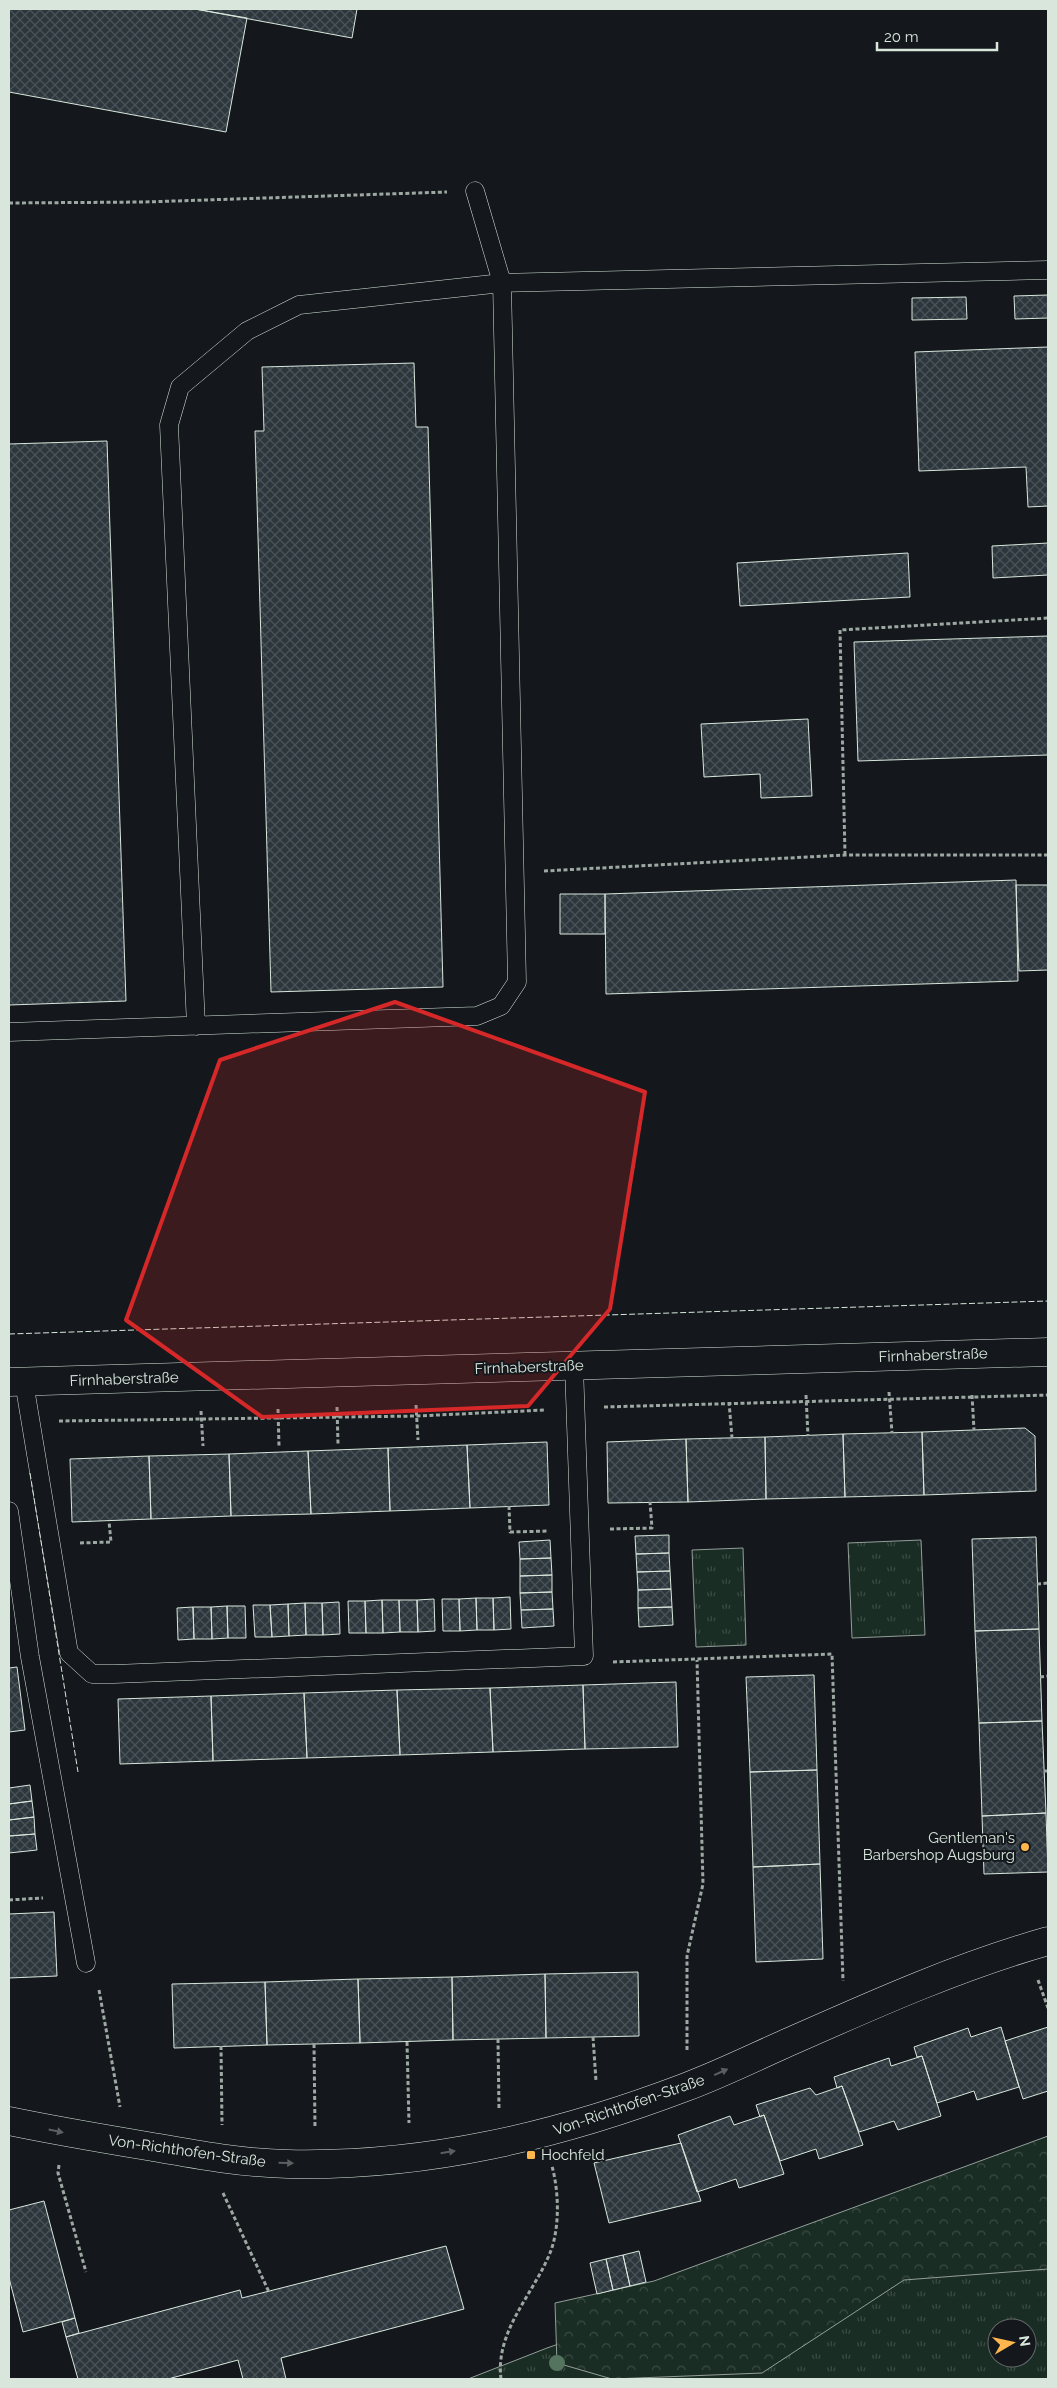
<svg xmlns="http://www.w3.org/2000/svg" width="1057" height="2388" viewBox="0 0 1057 2388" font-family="Raleway,sans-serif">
  <defs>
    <pattern id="grass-tufts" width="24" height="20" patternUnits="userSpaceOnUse" patternTransform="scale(1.25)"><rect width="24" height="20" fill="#1a2d24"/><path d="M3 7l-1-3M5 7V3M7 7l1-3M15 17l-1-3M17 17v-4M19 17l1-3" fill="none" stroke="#3b4b43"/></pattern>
    <pattern id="forest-crowns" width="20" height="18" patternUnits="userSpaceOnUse" patternTransform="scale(1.25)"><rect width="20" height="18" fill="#1a2d24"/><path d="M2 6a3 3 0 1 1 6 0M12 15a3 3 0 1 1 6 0" fill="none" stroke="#3b4b43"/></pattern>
    <pattern id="building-cross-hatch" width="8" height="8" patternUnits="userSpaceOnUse" patternTransform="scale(1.25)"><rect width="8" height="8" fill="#2c363c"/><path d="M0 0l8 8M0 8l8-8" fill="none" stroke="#4a5358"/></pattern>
  </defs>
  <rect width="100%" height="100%" fill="#14181c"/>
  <path fill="url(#grass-tufts)" stroke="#939e99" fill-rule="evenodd" d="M921,1540L925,1635L852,1638L848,1543Z
    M743,1548L746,1645L696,1647L692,1550Z
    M1048,2173V2379H468L547,2348ZM997,2328H1027V2358H997Z"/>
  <path fill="url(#forest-crowns)" stroke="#939e99" d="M1048,2136V2269L904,2280L762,2373L612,2379L557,2363L555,2303L654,2281Z"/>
  <path fill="url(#building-cross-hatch)" stroke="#d8e6dc" d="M9,9H195L247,18L226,132L9,92Z
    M195,9H357L352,38Z
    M1048,295V318L1015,319L1014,296Z
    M966,297L967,319L912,320V298Z
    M1048,347V506L1028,507L1026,467L919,471L915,352Z
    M414,363L416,427H428L443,987L271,992L255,431H264L262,367Z
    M107,441L126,1001L9,1005V444Z
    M1048,543V575L993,578L992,546Z
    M908,553L910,597L740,606L737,563Z
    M1048,636V755L858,761L854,642Z
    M808,719L812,796L761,798L760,774L704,777L701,724Z
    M1016,880L1018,981L606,994L605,894Z
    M1016,885H1048V970L1019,971Z
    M560,894H605V934H560Z
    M1025,1428L1035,1436L1036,1491L924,1495L922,1432Z
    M922,1432L924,1495L845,1497L843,1434Z
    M843,1434L845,1497L766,1499L765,1437Z
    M765,1437L766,1499L688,1502L686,1439Z
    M686,1439L688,1502L608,1503L607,1442Z
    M547,1442L549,1505L470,1508L467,1445Z
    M467,1445L470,1508L390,1511L388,1448Z
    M388,1448L390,1511L311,1514L308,1451Z
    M308,1451L311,1514L231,1516L229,1454Z
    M229,1454L231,1516L151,1519L149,1456Z
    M149,1456L151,1519L72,1522L70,1459Z
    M669,1535V1553L636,1554L635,1536Z
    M1036,1537L1039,1629L975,1631L972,1539Z
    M550,1540L551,1558L520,1559L519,1542Z
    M669,1553L670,1571L637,1572L636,1554Z
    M551,1558L552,1575L520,1576V1559Z
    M670,1571L671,1589L638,1590L637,1572Z
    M552,1575V1592L520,1593V1576Z
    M671,1589L672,1607L638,1608V1590Z
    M552,1592L553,1609L521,1610L520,1593Z
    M510,1597L511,1629L494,1630L493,1598Z
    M476,1598H493L494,1630H477Z
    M476,1598L477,1630L460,1631L459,1599Z
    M434,1599L435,1631L418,1632L417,1600Z
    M442,1599H459L460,1631H443Z
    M382,1600H399L400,1632L383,1633Z
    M382,1600L383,1633H366L365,1601Z
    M399,1600H417L418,1632H400Z
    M348,1601H365L366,1633H349Z
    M339,1602L340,1634L323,1635L322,1603Z
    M305,1603H322L323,1635H306Z
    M305,1603L306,1635L289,1636L288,1604Z
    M288,1604L289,1636L272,1637L270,1605Z
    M253,1605H270L272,1637H255Z
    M227,1606H245L246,1638H228Z
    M227,1606L228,1638L212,1639L211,1607Z
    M193,1607L194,1639L178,1640L177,1608Z
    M193,1607H211L212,1639H194Z
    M672,1607L673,1625L639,1627L638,1608Z
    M553,1609L554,1626L522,1628L521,1610Z
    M1039,1629L1042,1721L979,1723L975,1631Z
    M17,1667L25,1730L9,1732V1668Z
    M814,1675L817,1770L750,1772L746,1677Z
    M676,1682L678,1747L585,1749L583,1685Z
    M583,1685L585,1749L493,1752L490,1688Z
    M490,1688L493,1752L400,1755L397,1690Z
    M397,1690L400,1755L307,1758L304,1693Z
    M304,1693L307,1758L213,1761L211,1696Z
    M211,1696L213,1761L120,1764L118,1699Z
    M1042,1721L1046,1813L982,1816L979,1723Z
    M817,1770L820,1864L753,1867L750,1772Z
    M30,1785L32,1801L9,1804V1788Z
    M32,1801L34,1817L9,1820V1804Z
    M1046,1813L1048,1872L984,1874L982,1816Z
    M34,1817L35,1834L9,1836V1820Z
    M35,1834L37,1850L9,1853V1836Z
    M820,1864L823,1959L756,1962L753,1867Z
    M54,1912L57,1976L9,1978V1914Z
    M638,1972L639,2036L546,2038L545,1974Z
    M545,1974L546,2038L453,2040L452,1977Z
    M452,1977L453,2040L360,2043L358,1979Z
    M358,1979L360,2043L267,2045L265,1982Z
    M265,1982L267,2045L174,2048L172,1984Z
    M1001,2027L1019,2087L977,2100L974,2091L937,2103L922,2056L917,2057L914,2047L968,2028L971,2037Z
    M1048,2027V2091L1023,2099L1005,2041Z
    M922,2056L941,2116L898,2130L894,2121L859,2132L842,2086L837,2088L834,2077L889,2058L891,2066Z
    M842,2086L863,2145L819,2159L816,2149L780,2161L764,2115L760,2117L756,2105L810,2088L816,2095Z
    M764,2115L784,2174L739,2188L736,2179L697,2192L678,2135L730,2116L734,2125Z
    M681,2143L701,2201L609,2223L594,2163Z
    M44,2201L75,2318L23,2332L9,2278V2210Z
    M446,2246L464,2309L281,2358L286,2379H243L238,2360L168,2379H78L66,2337L240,2290L242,2298Z
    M639,2251L646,2282L630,2286L623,2255Z
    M623,2255L630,2286L613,2290L606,2259Z
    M606,2259L613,2290L597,2294L590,2263Z
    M75,2318L79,2333L66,2337L62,2322Z"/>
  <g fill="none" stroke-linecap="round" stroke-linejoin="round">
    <g stroke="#d8e6dc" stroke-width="19">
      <path id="service" d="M475,191L502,283L1048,270
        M9,1032L477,1016L501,1006L517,982L502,283L299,305L247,331L180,387L169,425L196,1026
        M24,1382L69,1653L92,1674H114L584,1656L574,1366
        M9,1511L30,1657L86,1963"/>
    </g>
    <g stroke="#d8e6dc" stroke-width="29">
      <path id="minor" d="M9,1382L1048,1352
        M9,2121C57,2131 105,2139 153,2147C198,2155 242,2163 288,2164C426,2167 557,2136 686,2087C718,2075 749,2060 780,2046C868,2007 956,1967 1048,1941"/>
    </g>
    <path stroke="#9da8a2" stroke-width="3" stroke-dasharray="4 2.5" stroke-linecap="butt" d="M9,203L145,202L447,192
      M845,855L840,630L1048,618
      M544,871L845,855H1048
      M889,1392L892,1433
      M806,1395L808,1436
      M972,1395L974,1430
      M729,1402L732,1438
      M416,1405L418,1440
      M337,1407L338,1444
      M604,1407L1048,1395
      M278,1409L279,1446
      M201,1411L203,1446
      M59,1421L417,1416L545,1410
      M509,1506L510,1532L549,1531
      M610,1529L652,1528L650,1502
      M80,1543L111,1542L109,1521
      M1037,1584L1048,1583
      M613,1662L832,1654L843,1981
      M1040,1677L1048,1676
      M1044,1771H1048
      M1047,1844H1048
      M9,1900L43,1898
      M1038,1980L1048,2008
      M99,1990L120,2107
      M593,2037L596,2081
      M498,2039L499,2108
      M407,2042L409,2123
      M314,2044L315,2128
      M221,2046L222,2125
      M687,2050V1956L703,1884L697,1660
      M59,2165L58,2173L86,2272
      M223,2193L269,2292
      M501,2379C495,2331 533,2295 550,2253C560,2228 559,2192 552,2166"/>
    <use href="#service" stroke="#14181c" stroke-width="18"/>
    <use href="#minor" stroke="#14181c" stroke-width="28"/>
    <path stroke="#d8e6dc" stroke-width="1" stroke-dasharray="6 2.5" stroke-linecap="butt" d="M9,1334L1048,1301
      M30,1473L78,1772"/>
  </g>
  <circle fill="#55745f" cx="557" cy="2363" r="8"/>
  <defs><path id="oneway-solid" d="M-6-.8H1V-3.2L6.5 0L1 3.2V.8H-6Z" transform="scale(1.25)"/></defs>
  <g fill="#59605f">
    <use href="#oneway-solid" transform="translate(721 2072) rotate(-24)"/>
    <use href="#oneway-solid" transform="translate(56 2131) rotate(12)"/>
    <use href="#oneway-solid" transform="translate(448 2152) rotate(-9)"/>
    <use href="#oneway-solid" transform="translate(286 2163) rotate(2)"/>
  </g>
  <path fill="#d62828" fill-opacity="0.2" stroke="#d62828" stroke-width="4" stroke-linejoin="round" d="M395,1002L645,1092L610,1309L528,1406L262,1417L126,1320L220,1060Z"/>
  <g fill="#ffb74d" stroke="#14181c" stroke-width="2">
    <circle cx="1025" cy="1847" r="5"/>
    <rect x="526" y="2150" width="10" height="10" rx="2.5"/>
  </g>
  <g text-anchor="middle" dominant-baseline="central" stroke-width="4" stroke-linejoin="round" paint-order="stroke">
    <g font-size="15" fill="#d8e6dc" stroke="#14181c">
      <text transform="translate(933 1355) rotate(-2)">Firnhaberstraße</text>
      <text transform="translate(529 1367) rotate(-2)">Firnhaberstraße</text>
      <text transform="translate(124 1379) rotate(-2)">Firnhaberstraße</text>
      <text transform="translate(629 2105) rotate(-19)">Von-Richthofen-Straße</text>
      <text transform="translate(187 2151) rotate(8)">Von-Richthofen-Straße</text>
    </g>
    <g font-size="15" fill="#d8e6dc" stroke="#14181c" text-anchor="end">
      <text x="1015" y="1838">Gentleman's<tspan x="1015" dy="17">Barbershop Augsburg</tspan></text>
      <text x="541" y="2155" text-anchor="start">Hochfeld</text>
    </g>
  </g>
  <rect width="1057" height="2388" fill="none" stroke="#d8e6dc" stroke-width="20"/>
  <g transform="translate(1012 2343) rotate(81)"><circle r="24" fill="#14181c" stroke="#626a69"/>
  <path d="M0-4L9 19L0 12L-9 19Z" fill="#ffb74d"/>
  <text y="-8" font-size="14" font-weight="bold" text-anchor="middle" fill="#d8e6dc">N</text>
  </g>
  <path d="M877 42v8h120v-8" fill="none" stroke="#d8e6dc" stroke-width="2.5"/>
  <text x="884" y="42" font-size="15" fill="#d8e6dc" stroke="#14181c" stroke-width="4" paint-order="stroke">20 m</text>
</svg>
